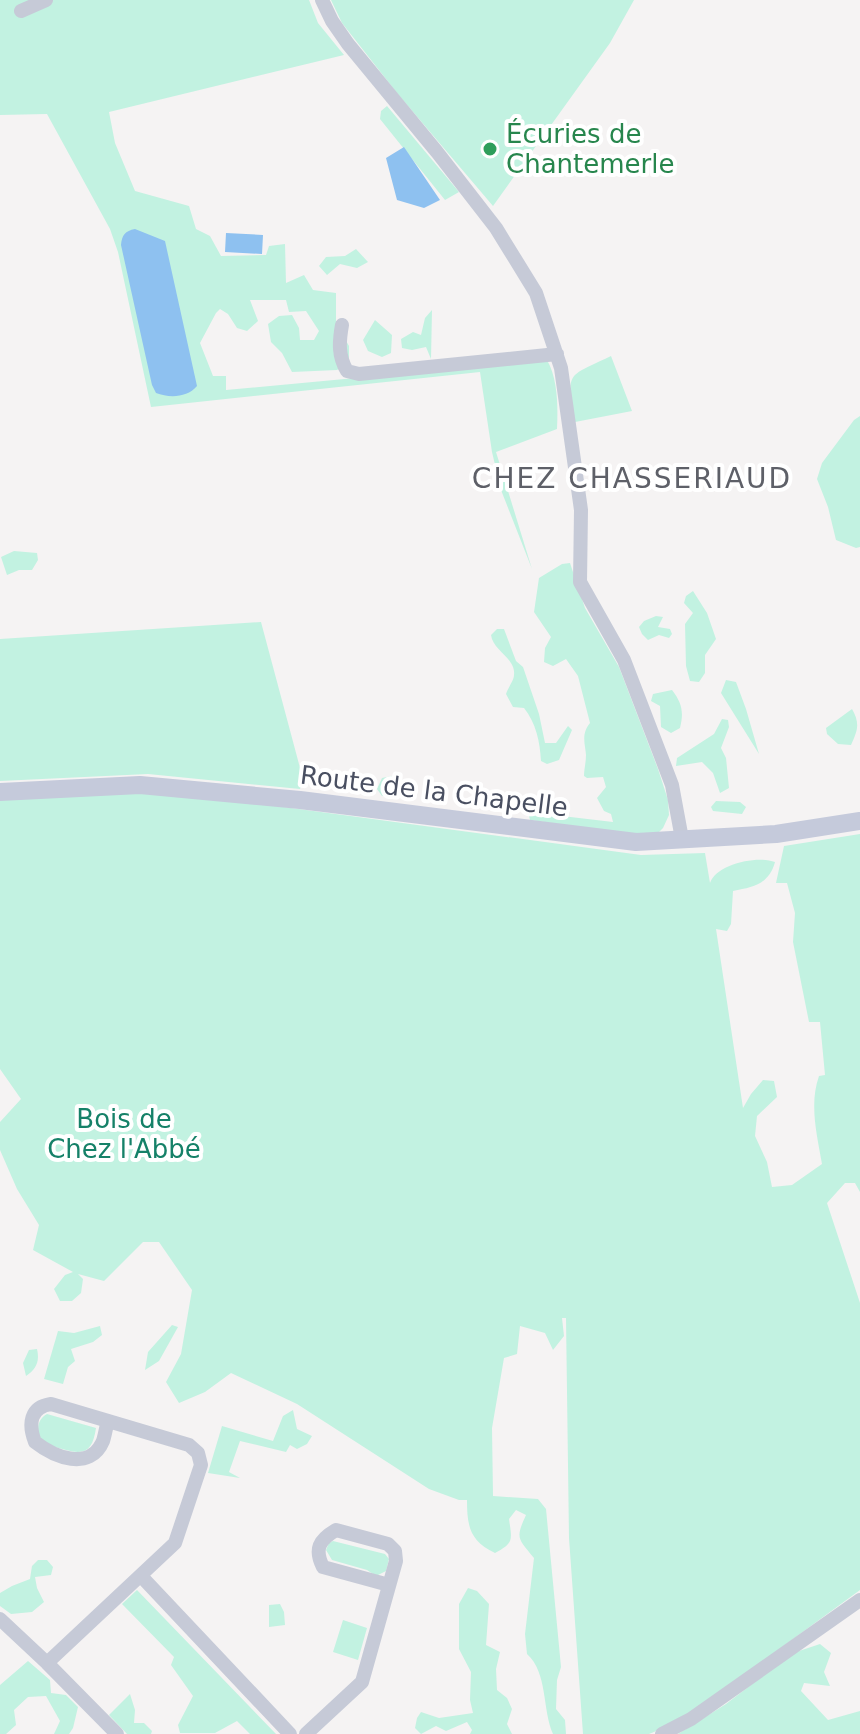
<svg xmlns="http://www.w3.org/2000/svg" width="860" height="1734" viewBox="0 0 860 1734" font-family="'DejaVu Sans',sans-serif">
  <rect width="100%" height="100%" fill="#f5f3f3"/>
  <path fill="#c2f2e1" d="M0,0H309L318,23L344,55L109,112L115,143L135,191L189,206L196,229L210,236L221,256L266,255L269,246L285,244L286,283L304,275L313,290L336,293V323L349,346V361L337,370L292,372L282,353L271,342L268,324L279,316L292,315L299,328L300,340H314L319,331L306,311L289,312L286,300H250L258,321L247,331L237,328L228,314L220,309L216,313L200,343L213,376H226V390L547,360C558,379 558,407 557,429L496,452L532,569L501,490L492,452L480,372L151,407L118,252L110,229L47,114L0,115Z
    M331,0H634L610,43L493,206L397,93L342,23Z
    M387,106L459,192L445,200L380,119L381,111Z
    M356,249L368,262L357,268L340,264L327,275L319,266L326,257L345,256Z
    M432,310L431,359L426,347L412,350L402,348L401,339L413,332L421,335L425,318Z
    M375,320L392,335L391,353L382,357L368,351L363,340Z
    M611,356L632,411L575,422C567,371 565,378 611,356Z
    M860,416V547L856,548L836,540L828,507L817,479L822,463L854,420Z
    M14,551L37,553L38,560L32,570H19L7,575L1,557Z
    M570,563L585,608L619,667L658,769L668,800L669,815L663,828L658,833L637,835L530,820L528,812L613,822L611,814L604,811L597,798L606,787L603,777L587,778L584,776C584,770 586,762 586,755C585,743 581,734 590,723L578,676L566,659L553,666L544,662L545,648L551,637L534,612L539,578L562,564Z
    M693,591L707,613L716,639L705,655V673L699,682L690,681L686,666L685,624L693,613L684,603L686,596Z
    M656,616L663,617L658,627L670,629L672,634L669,638L659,635L648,640L642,634L639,627L644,621Z
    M261,622L303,779L300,789L148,774L0,781V639Z
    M497,629H504L516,661L523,667L539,714L545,743H556L568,726L572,730L559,760L547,764L541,761C540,742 536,723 524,708L513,707L506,694C508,688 514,680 514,675C516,658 493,651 491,635Z
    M726,680L736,682L746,709L759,754L721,693Z
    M672,690C682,703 684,712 680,728L671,733L661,727L660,706L651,701L653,694Z
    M852,709C860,723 858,730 851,745L838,744L827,734L826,728Z
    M722,719L728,720L729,727L721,748L726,758L729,788L720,793L713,773L702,762L676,766L677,758L714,734Z
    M392,776L397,790L382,796L377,789L382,778Z
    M129,793L217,798L641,855L705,853L710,883C716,864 758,855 775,862C769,884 754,887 733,891L731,924L727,931L716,929L743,1108L751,1094L763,1080L774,1081L777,1097L757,1116L755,1136L767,1162L772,1187L792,1185L822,1164C817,1135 809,1104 819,1076L825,1075L820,1022H809L793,942L795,913L787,883H776L784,846L860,834V1192L855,1183H845L827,1203L860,1303V1590L703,1705L654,1732L649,1734H583L569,1538L566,1318H562L564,1336L553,1350L545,1333L520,1326L517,1354L504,1358L492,1428L493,1496L538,1499L546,1509L561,1667L557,1680L556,1709L565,1720L566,1734H553C542,1709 548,1673 527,1654L525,1634L534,1558C518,1538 515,1539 526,1515L516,1510L509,1519C512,1540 514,1543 495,1553C470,1541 467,1527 467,1500H459L429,1489L297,1404L231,1373L205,1392L179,1403L166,1382L181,1354L192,1290L159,1242H143L104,1281L78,1274L83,1279L81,1293L72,1301H60L54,1289L65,1275L73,1272L33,1250L39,1225L17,1189L0,1150V1122L21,1099L0,1069V799Z
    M716,801L740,802L746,807L742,814L713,811L711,807Z
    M172,1325L178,1327L159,1361L145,1370L148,1352Z
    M100,1326L102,1335L93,1342L71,1349L75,1361L68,1367L63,1384L44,1379L58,1331L74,1333Z
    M37,1349C40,1362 36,1369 26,1376L23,1363L29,1350Z
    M293,1410L297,1429L312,1436L307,1444L297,1449L290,1445L286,1452L240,1441L229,1472L240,1478L208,1473L222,1426L273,1441L283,1416Z
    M47,1414L96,1428C93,1448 87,1456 66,1450C60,1448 53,1447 48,1445C35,1438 35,1420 47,1414Z
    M333,1541L385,1554L389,1559L386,1571L376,1576L367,1570L332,1560L326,1550L329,1543Z
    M38,1560H47L53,1567L51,1575L35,1577L37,1588L44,1602L32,1612L11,1614L0,1606V1593L12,1586L30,1579L32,1566Z
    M468,1588L477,1591L489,1604L486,1645L500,1652L496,1669L497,1690L507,1698L512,1709L507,1724L512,1734H470L472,1730L467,1722L446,1731L436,1726L421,1734L415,1728L417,1718L421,1712L439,1718L473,1713L470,1700L471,1672L459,1649V1604Z
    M137,1590L276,1734H250L237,1721L215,1733H180L178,1725L193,1696L171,1665L174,1657L122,1604Z
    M280,1604L284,1612L285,1625L269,1627V1605Z
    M343,1620L367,1628L358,1660L333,1652Z
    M820,1644L831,1653L824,1672L830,1686L804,1683L801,1691L828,1720L860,1711V1734H678L726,1704L793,1653Z
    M28,1661L50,1680L51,1693L66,1695L78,1707L73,1728L69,1734H54L60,1721L46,1696L28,1697L14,1710L16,1725L6,1734H0V1685Z
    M130,1694L135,1710L134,1723H144L152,1731L151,1734H127L109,1715Z"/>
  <path fill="#8ec1f0" d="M404,147L440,200L424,208L397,200L386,158Z
    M135,229L165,241L197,386C187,398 169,398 156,393L152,385L121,245C122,235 125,231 135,229Z
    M226,233L263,235L262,254L225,252Z"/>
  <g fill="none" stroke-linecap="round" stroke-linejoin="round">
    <path stroke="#c6cad7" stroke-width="14" d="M322,0L332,21L348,44L437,152L496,228L536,293L561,368L581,510L580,582L624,660L672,785L682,839
      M21,11L46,0
      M342,325C339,342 338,356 347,371L359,374L557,354
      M141,1576L290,1734
      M0,1619L47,1663L117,1734
      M47,1663L175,1543L201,1465L198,1453L189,1445L51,1404C30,1407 28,1424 35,1442C54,1457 90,1472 103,1441C105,1435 106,1427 108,1421
      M306,1734L362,1682L396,1561L395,1551L388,1544L336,1530C319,1540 314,1549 323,1567L389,1585
      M662,1734L691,1719L860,1600"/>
    <path stroke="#c5cadb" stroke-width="18" d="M0,792L140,785L300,800L636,842L776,834L860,821"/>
  </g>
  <circle fill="#2e9e5b" stroke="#fff" stroke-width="3" cx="490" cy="149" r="8"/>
  <g text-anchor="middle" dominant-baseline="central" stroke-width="8" stroke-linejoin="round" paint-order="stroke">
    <g font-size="26" fill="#27864d" stroke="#fff" text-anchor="start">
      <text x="506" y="134">Écuries de<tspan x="506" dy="30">Chantemerle</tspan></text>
    </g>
    <g font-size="26" fill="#494f61" stroke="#fff">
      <text transform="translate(434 791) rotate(7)">Route de la Chapelle</text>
    </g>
    <g font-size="26" fill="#158168" stroke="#fff">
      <text x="124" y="1119">Bois de<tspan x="124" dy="30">Chez l'Abbé</tspan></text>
    </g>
    <g font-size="28" letter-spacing="2" fill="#5e6068" stroke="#fff">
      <text x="632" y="478">CHEZ CHASSERIAUD</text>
    </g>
  </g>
</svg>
